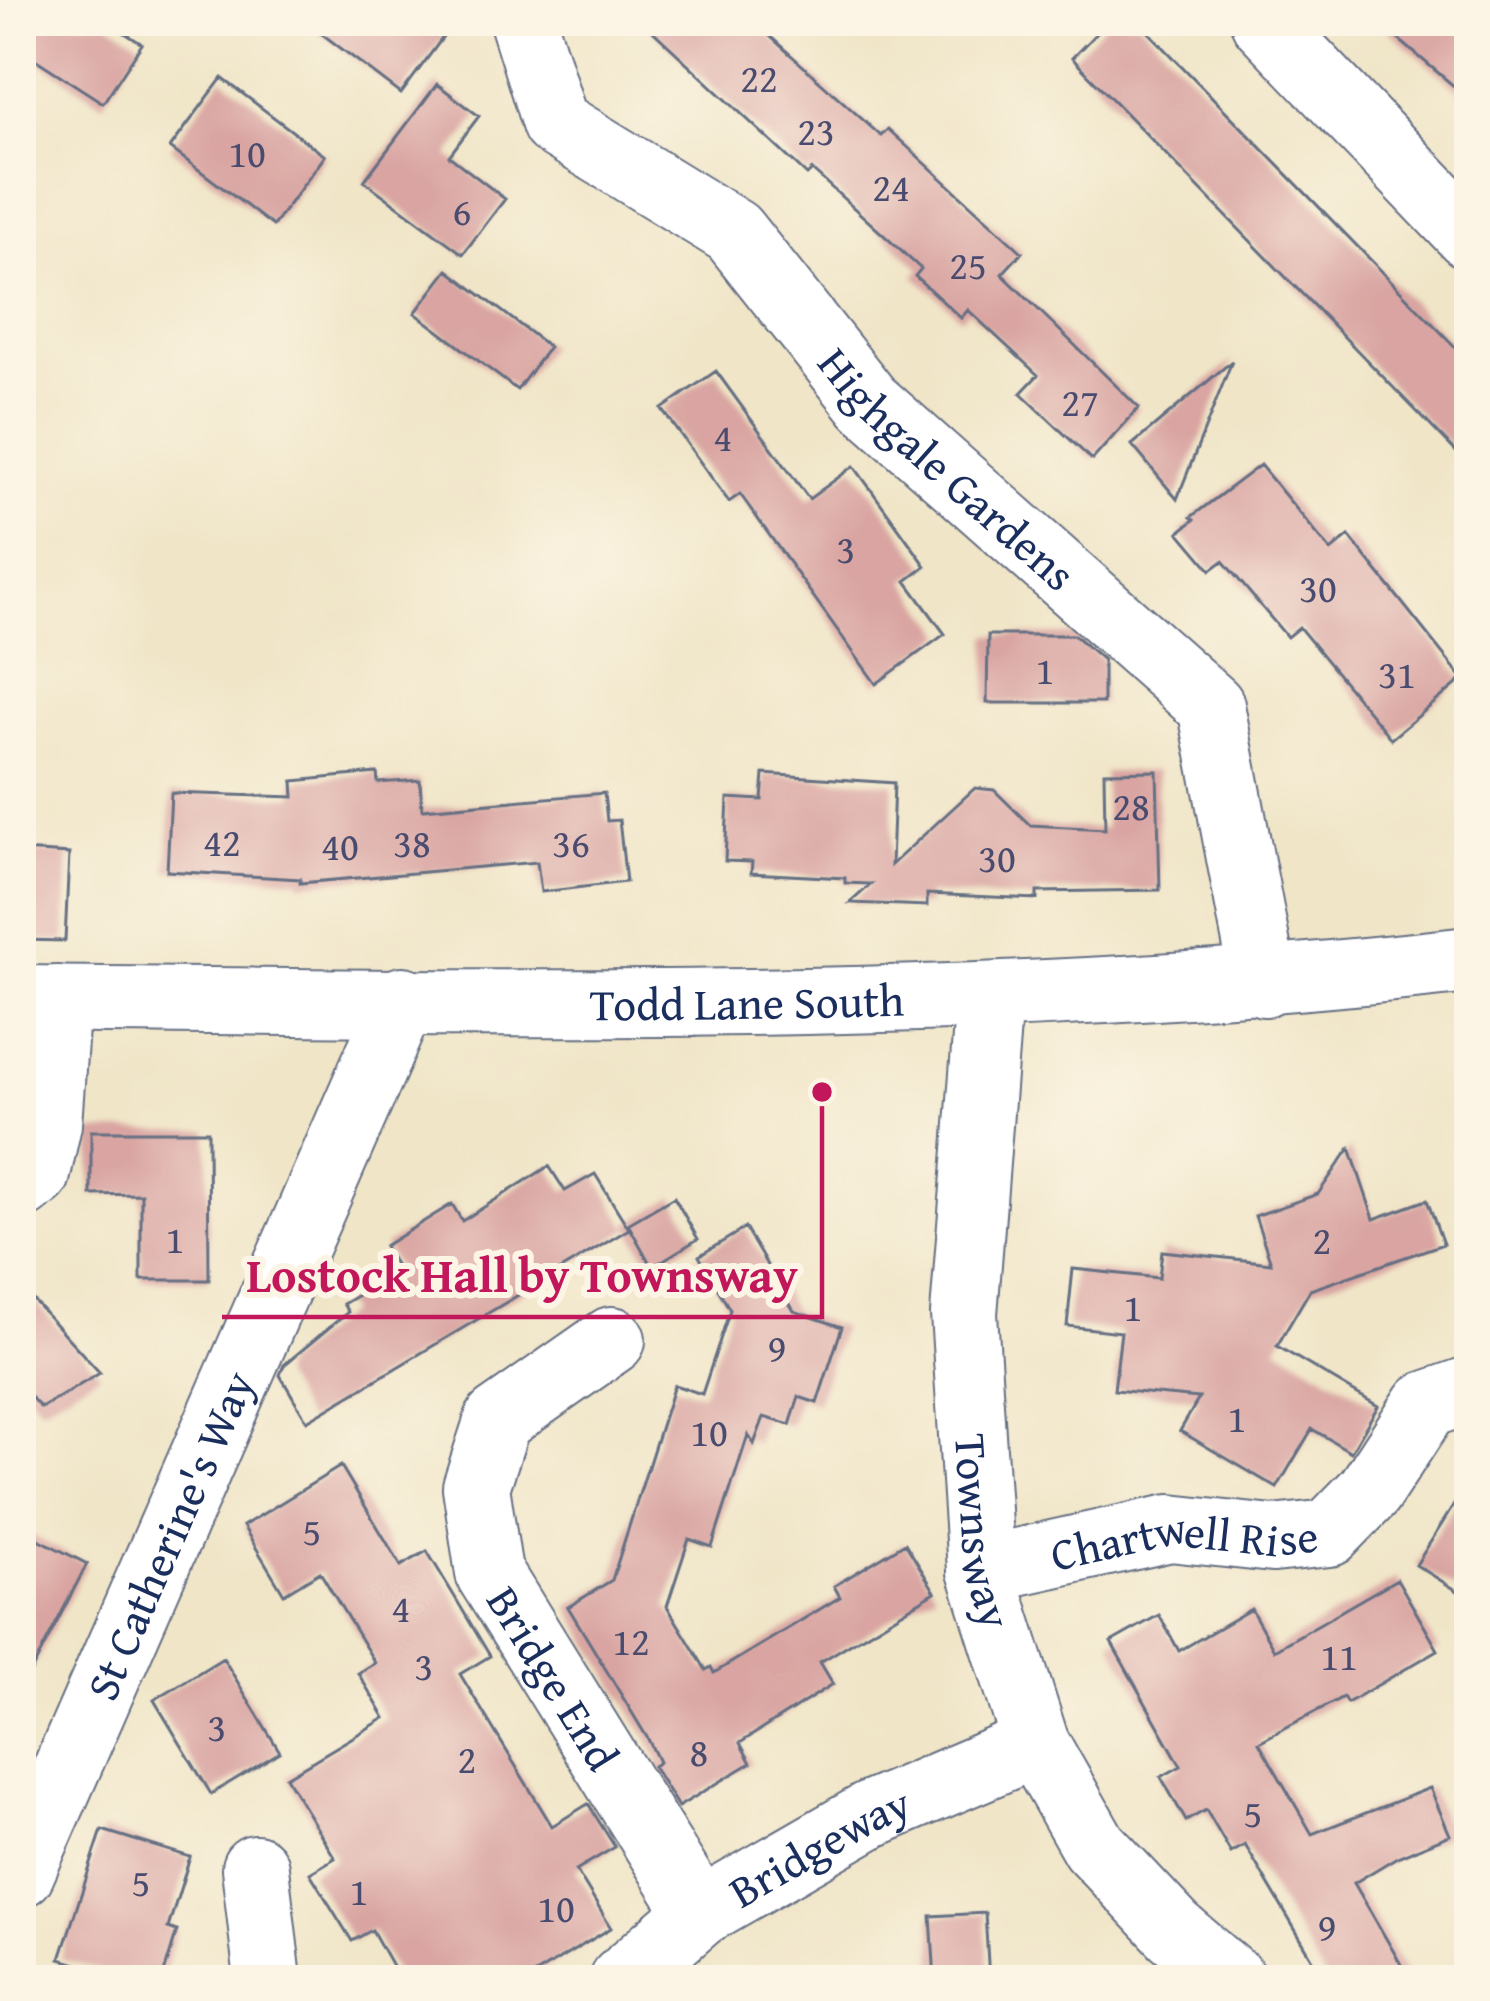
<svg xmlns="http://www.w3.org/2000/svg" width="1490" height="2001" viewBox="0 0 1490 2001" font-family="'Gentium Book Plus',serif">
  <rect width="100%" height="100%" fill="#fcf5e5"/>
  <filter id="ink" filterUnits="userSpaceOnUse"><feTurbulence type="fractalNoise" baseFrequency=".00833" numOctaves="2"/><feDisplacementMap in="SourceGraphic" scale="24" xChannelSelector="R" yChannelSelector="G"/><feConvolveMatrix kernelMatrix="1 2 1 2 8 2 1 2 1" color-interpolation-filters="sRGB"/></filter>
  <filter id="wash" filterUnits="userSpaceOnUse"><feTurbulence type="fractalNoise" baseFrequency=".004" numOctaves="4" result="noise"/><feDisplacementMap in="SourceGraphic" scale="48" xChannelSelector="R" yChannelSelector="G"/><feGaussianBlur stdDeviation="2.7" result="paint"/><feColorMatrix in="noise" values="0 0 0 0 0 0 0 0 0 0 0 0 0 0 0 0 0 1.4 0 .05"/><feComposite in="paint" operator="in"/></filter>
  <g filter="url(#wash)">
    <rect width="100%" height="100%" fill="#f0e5c7"/>
    <g id="blocks">
      <path fill="#d9a4a1" d="M21,21H106L142,44L103,103L21,50Z
        M305,21H455L401,94Z
        M642,21H753L881,136L888,129L1022,252L1002,274L1139,408L1092,460L1021,393L1038,375L968,310L961,318L915,276L921,269L812,170L807,175Z
        M1108,21H1138L1469,361V465L1072,58Z
        M1377,21H1469V99Z
        M222,78L325,156L273,226L170,148Z
        M437,84L479,116L449,156L505,199L463,254L364,181Z
        M448,270L549,347L517,390L415,313Z
        M1232,361L1177,499L1132,445Z
        M716,371L809,499L854,466L926,566L906,581L945,634L876,684L740,494L729,502L662,409Z
        M1260,465L1331,551L1349,536L1463,679L1391,739L1299,627L1287,637L1223,561L1211,570L1179,532L1194,520L1191,517Z
        M988,635H1074L1103,660V703H987Z
        M1157,771L1160,890L1037,892V899L927,894V906L850,903L871,884L845,883V878L751,873L752,862L725,861L728,798L762,800L764,774L894,783L891,865L975,788L994,790L1030,825L1105,829L1104,772Z
        M377,773L378,783L420,780L422,809L604,793L607,821L619,820L626,882L541,892L537,862L300,883V879L167,871L171,793L294,797L293,781Z
        M21,851L69,854L65,941L21,940Z
        M91,1131H208L209,1280H141V1194L91,1195Z
        M1350,1148L1374,1219L1427,1200L1443,1244L1310,1290L1277,1346L1378,1406L1351,1452L1312,1429L1277,1488L1180,1431L1199,1398L1114,1390L1121,1332L1067,1326L1073,1269L1159,1278L1162,1251L1271,1263L1255,1216L1318,1194Z
        M549,1166L565,1191L595,1174L629,1229L307,1421L280,1375L284,1365L348,1312L343,1304L399,1271L384,1246L452,1204L462,1221Z
        M674,1197L698,1239L652,1267L628,1224Z
        M745,1228L794,1311L842,1327L817,1403L799,1397L790,1425L764,1417L754,1444L748,1435L712,1547L689,1539L667,1606L706,1670L711,1667L714,1673L840,1597L834,1586L905,1543L935,1592L820,1662L833,1684L740,1743L751,1763L678,1807L653,1766L659,1762L648,1739L568,1607L612,1580L674,1385L702,1394L730,1310L699,1256Z
        M21,1287L100,1373L41,1408L21,1387Z
        M341,1466L401,1566L427,1551L456,1599L490,1656L460,1674L552,1826L588,1804L615,1847L576,1870L611,1928L525,1980H400L372,1930L352,1941L310,1873L335,1858L286,1777L385,1718L358,1673L375,1663L320,1572L284,1594L243,1526Z
        M1469,1481V1598L1416,1565Z
        M21,1530L87,1564L21,1691Z
        M1397,1579L1438,1650L1347,1703L1343,1697L1259,1742L1312,1834L1430,1788L1450,1835L1397,1857L1354,1883L1410,1980H1325L1245,1845L1231,1853L1206,1810L1186,1821L1161,1777L1181,1766L1111,1642L1159,1615L1179,1651L1251,1609L1274,1650Z
        M223,1658L280,1752L211,1794L154,1700Z
        M102,1830L190,1857L168,1928L177,1931L162,1980H129L60,1959Z
        M985,1913L989,1980H935L931,1916Z"/>
    </g>
  </g>
  <g filter="url(#ink)">
    <use href="#blocks" fill-opacity="0" stroke="#666f83" stroke-width="3"/>
    <g fill="none" stroke-linecap="round" stroke-linejoin="round">
      <g stroke="#666f83" stroke-width="70">
        <g id="minor">
          <path id="s1" d="M523,21L555,123L733,232L868,402L1211,706L1264,983"/>
          <path d="M1264,21L1469,235"/>
          <path id="s2" d="M21,999C504,1004 989,1015 1469,960"/>
          <path id="s3" d="M989,999L964,1314L981,1570L1036,1744L1094,1846L1174,1931L1232,1980"/>
          <path d="M21,1186L37,1174L48,1124L57,999"/>
          <path id="s4" d="M612,1340L498,1420L476,1487L489,1573L700,1913"/>
          <path id="s5" d="M981,1570L1170,1528L1273,1539L1329,1533L1369,1492L1426,1405L1469,1390"/>
          <path d="M255,1868L268,1980"/>
          <path id="s6" d="M21,1873L403,1000"/>
          <path id="s7" d="M622,1980L700,1913L870,1815L1036,1744"/>
        </g>
      </g>
      <use href="#minor" stroke="#fff" stroke-width="66"/>
    </g>
  </g>
  <g text-anchor="middle" dominant-baseline="central" stroke-width="12" stroke-linejoin="round" paint-order="stroke">
    <g font-size="39" fill="#4a4c6f">
      <text x="759" y="77">22</text>
      <text x="816" y="130">23</text>
      <text x="247" y="152">10</text>
      <text x="891" y="186">24</text>
      <text x="462" y="210">6</text>
      <text x="968" y="264">25</text>
      <text x="1080" y="401">27</text>
      <text x="723" y="436">4</text>
      <text x="846" y="548">3</text>
      <text x="1318" y="587">30</text>
      <text x="1045" y="669">1</text>
      <text x="1397" y="673">31</text>
      <text x="1131" y="805">28</text>
      <text x="222" y="841">42</text>
      <text x="412" y="842">38</text>
      <text x="571" y="842">36</text>
      <text x="340" y="845">40</text>
      <text x="997" y="857">30</text>
      <text x="175" y="1238">1</text>
      <text x="1322" y="1239">2</text>
      <text x="1133" y="1306">1</text>
      <text x="777" y="1347">9</text>
      <text x="1237" y="1417">1</text>
      <text x="709" y="1431">10</text>
      <text x="312" y="1530">5</text>
      <text x="401" y="1607">4</text>
      <text x="631" y="1640">12</text>
      <text x="1339" y="1655">11</text>
      <text x="424" y="1665">3</text>
      <text x="217" y="1726">3</text>
      <text x="699" y="1751">8</text>
      <text x="467" y="1758">2</text>
      <text x="1253" y="1812">5</text>
      <text x="141" y="1881">5</text>
      <text x="359" y="1890">1</text>
      <text x="556" y="1907">10</text>
      <text x="1327" y="1926">9</text>
    </g>
    <g font-size="45" fill="#1b2f5e" stroke="#fcf5e5">
      <text stroke="none"><textPath href="#s1" startOffset="636">Highgale Gardens</textPath></text>
      <text stroke="none"><textPath href="#s2" startOffset="726">Todd Lane South</textPath></text>
      <text stroke="none"><textPath href="#s3" startOffset="534">Townsway</textPath></text>
      <text stroke="none"><textPath href="#s6" startOffset="369">St Catherine's Way</textPath></text>
      <text stroke="none"><textPath href="#s5" startOffset="207">Chartwell Rise</textPath></text>
      <text stroke="none"><textPath href="#s4" startOffset="420">Bridge End</textPath></text>
      <text stroke="none"><textPath href="#s7" startOffset="240">Bridgeway</textPath></text>
    </g>
  </g>
  <path fill="none" stroke="#c2185b" stroke-width="4.5" d="M822 1092L822 1317H222"/>
  <circle fill="#c2185b" stroke="#fcf5e5" stroke-width="4.5" cx="822" cy="1092" r="12"/>
  <g font-size="48" text-anchor="middle" font-weight="bold" fill="#c2185b" stroke="#fcf5e5" stroke-width="12" stroke-linejoin="round" paint-order="stroke">
    <text x="522" y="1292">Lostock Hall by Townsway</text>
  </g>
  <rect width="1490" height="2001" fill="none" stroke="#fcf5e5" stroke-width="72"/>
</svg>
